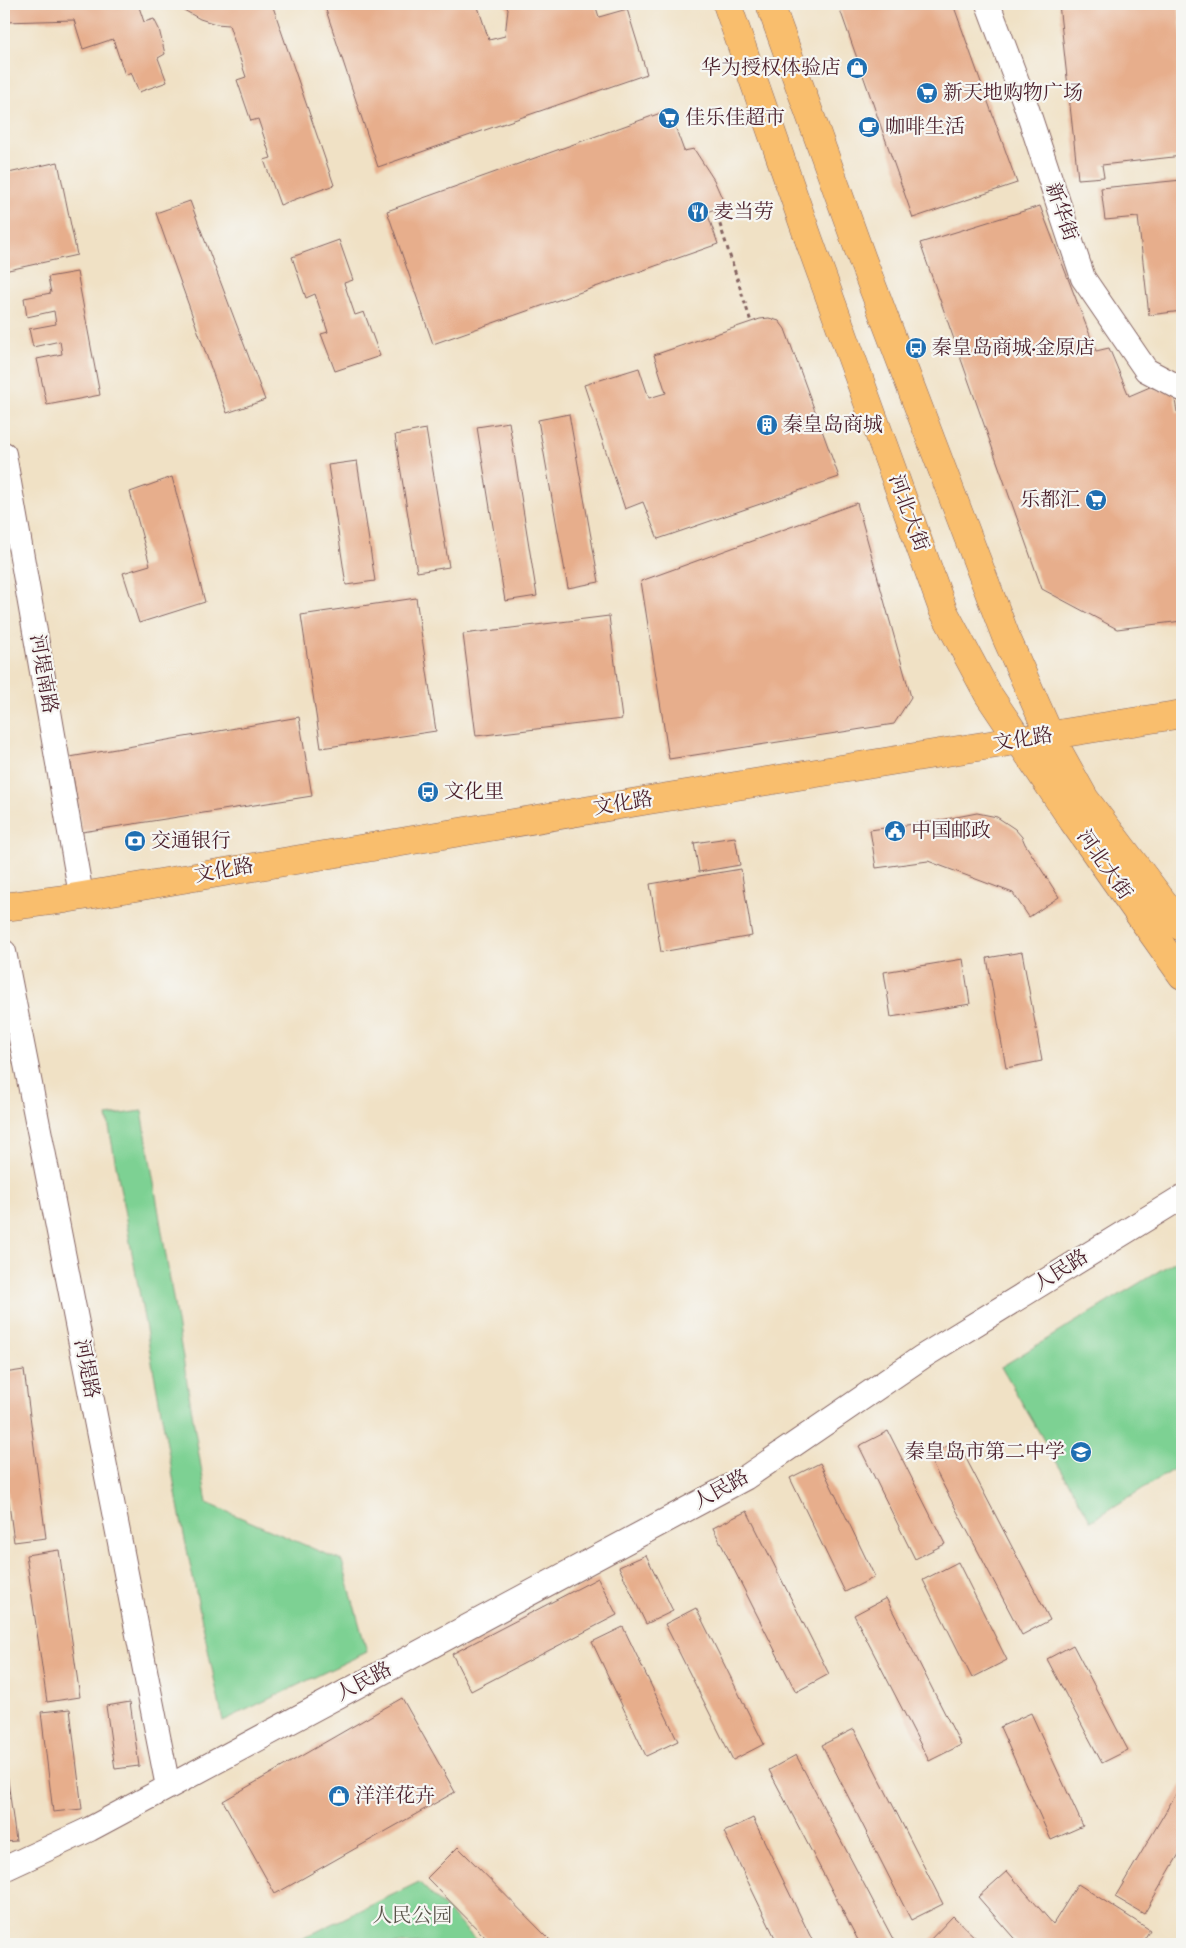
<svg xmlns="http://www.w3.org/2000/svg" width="1186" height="1948" viewBox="0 0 1186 1948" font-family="'Libre Bodoni','Noto Serif SC',serif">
  <rect width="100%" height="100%" fill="#f6f6f2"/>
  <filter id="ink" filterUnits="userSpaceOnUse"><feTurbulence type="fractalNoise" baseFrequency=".02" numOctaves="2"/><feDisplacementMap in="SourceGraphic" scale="10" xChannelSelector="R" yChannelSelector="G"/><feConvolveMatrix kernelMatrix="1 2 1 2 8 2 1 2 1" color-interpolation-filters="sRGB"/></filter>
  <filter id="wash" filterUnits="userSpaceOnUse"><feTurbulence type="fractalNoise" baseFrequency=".0096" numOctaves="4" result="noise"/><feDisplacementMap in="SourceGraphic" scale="20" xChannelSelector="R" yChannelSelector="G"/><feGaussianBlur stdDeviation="1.12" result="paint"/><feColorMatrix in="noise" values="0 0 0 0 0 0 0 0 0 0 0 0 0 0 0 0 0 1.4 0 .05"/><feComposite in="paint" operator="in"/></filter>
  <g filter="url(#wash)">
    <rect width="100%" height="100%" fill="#f0e1c5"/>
    <path fill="#7dd193" stroke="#64785f" d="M142,1111L207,1503L342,1561L367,1652L223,1721L181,1521L107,1116Z
      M1182,1257V1464L1091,1521L1001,1367Z
      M419,1882L480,1944H291Z"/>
    <g id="blocks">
      <path fill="#e7ae8c" d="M4,4H138L144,22L154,19L159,29L165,54L158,58L167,82L139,92L131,72L125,75L113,39L83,49L74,20L4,22Z
        M173,4H272L334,185L280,205L264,160L271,158L258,119L251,121L237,80L246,77L229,25L216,24L200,19Z
        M324,4H477L489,40L505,36L508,9L503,4H595L599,17L627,9L647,74L378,167Z
        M838,4H953L1017,183L913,218Z
        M1059,4H1178L1182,40V156L1102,165L1104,177L1078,179Z
        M4,80L9,98L8,113L4,114Z
        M669,110L684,151L694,149L714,180L725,205L707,212L718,244L433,344L387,211Z
        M58,162L77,255L4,271V174Z
        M1182,180V311L1149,315L1138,217L1105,220L1101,188Z
        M190,201L265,400L227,413L156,213Z
        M1040,206L1096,351L1109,348L1129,396L1150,387L1174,394L1177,412L1182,411V621L1117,629L1042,589L920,243Z
        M339,240L353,280L344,283L355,315L364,312L380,356L335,371L321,334L328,332L315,294L306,298L292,257Z
        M77,272L100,395L47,405L37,359L62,354L60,341L33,347L29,329L56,324L54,311L27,317L24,298L51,293L48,277Z
        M769,318L779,321L785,329L839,477L658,539L643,502L625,509L584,385L639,368L649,398L666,393L654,355L760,319Z
        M569,414L599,582L568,588L538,420Z
        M509,422L537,596L505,601L477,427Z
        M426,429L449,567L417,572L395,435Z
        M357,461L375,581L346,585L328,465Z
        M172,477L205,602L139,623L123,573L150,565L130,492Z
        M857,503L911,697L894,724L669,759L641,581Z
        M416,598L436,731L321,748L301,615Z
        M609,616L622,719L476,736L463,634Z
        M299,717L312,796L82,832L70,757Z
        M977,813L997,817L1015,829L1022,837L1025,844L1059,897L1029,917L1013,893L928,861L876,868L870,830L936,821Z
        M735,837L740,865L699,872L694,843Z
        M741,869L752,936L661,952L650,884Z
        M1022,952L1042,1061L1006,1068L987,958Z
        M963,959L970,1004L891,1017L884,972Z
        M24,1370L46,1538L14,1542L4,1465V1373Z
        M888,1431L945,1544L915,1559L859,1446Z
        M957,1441L1050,1620L1022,1635L928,1456Z
        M820,1463L875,1577L845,1592L790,1478Z
        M747,1511L829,1674L796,1692L713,1528Z
        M59,1550L80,1697L47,1702L26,1555Z
        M646,1555L673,1611L646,1624L619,1567Z
        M958,1562L1007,1660L972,1678L923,1580Z
        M598,1578L617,1615L471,1691L452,1654Z
        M886,1598L961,1745L929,1761L854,1615Z
        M696,1608L764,1744L733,1760L665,1624Z
        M623,1627L678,1741L646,1756L592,1642Z
        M1073,1645L1128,1750L1102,1763L1047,1659Z
        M402,1698L455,1792L275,1894L223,1801Z
        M130,1702L139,1766L115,1769L106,1706Z
        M70,1709L82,1809L53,1812L41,1712Z
        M1031,1713L1083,1826L1051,1840L1000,1727Z
        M854,1729L943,1904L911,1920L822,1745Z
        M4,1750L16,1841L4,1842Z
        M796,1755L894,1941L888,1944H860L769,1770Z
        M1182,1784V1849L1144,1914L1115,1897Z
        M753,1818L814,1944H778L724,1832Z
        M458,1847L551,1941L548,1944H492L427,1878Z
        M1007,1871L1053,1924L1078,1884L1150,1930L1141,1944H1019L978,1897Z
        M953,1916L982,1944H926Z"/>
    </g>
  </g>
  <g filter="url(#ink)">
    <use href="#blocks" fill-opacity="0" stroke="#846361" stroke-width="1"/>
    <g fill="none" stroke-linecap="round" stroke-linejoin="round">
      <g stroke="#846361" stroke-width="26">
        <path id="minor" d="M988,4L1024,100L1083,278L1146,370L1182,389
          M4,454L81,895
          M4,952L168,1787
          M4,1869L90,1829L745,1478L922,1357L1182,1197"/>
      </g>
      <g stroke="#846361" stroke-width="29">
        <path id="major" d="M727,4L809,240L943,610L988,694L1073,821L1182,975
          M770,4L862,259L1006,637L1050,736L1085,799L1182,927
          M4,907L65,899L649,800L1182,714"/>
      </g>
      <path stroke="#846361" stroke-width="3" stroke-dasharray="4 4" stroke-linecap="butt" d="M715,209L751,322"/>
      <use href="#minor" stroke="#fff" stroke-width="24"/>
      <use href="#major" stroke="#f9be6d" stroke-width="28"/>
    </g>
  </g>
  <defs>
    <g id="shop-disc" transform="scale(1.125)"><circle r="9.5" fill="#1f6fb2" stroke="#f6f6f2"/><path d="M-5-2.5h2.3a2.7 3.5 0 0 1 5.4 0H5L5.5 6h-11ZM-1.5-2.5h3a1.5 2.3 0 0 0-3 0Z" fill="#fff"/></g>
    <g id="supermarket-disc" transform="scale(1.125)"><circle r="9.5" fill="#1f6fb2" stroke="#f6f6f2"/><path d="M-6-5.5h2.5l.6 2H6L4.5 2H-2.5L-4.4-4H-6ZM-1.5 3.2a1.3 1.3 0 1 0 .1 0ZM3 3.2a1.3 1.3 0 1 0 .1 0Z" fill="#fff"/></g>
    <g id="cafe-disc" transform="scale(1.125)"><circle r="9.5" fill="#1f6fb2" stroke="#f6f6f2"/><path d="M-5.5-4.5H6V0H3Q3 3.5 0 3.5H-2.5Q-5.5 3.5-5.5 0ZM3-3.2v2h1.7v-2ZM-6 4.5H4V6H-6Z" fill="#fff"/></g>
    <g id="restaurant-disc" transform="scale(1.125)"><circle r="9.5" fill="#1f6fb2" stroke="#f6f6f2"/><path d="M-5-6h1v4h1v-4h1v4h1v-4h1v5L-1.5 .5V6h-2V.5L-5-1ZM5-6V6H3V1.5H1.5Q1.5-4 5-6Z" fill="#fff"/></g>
    <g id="bus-disc" transform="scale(1.125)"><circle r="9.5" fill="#1f6fb2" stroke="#f6f6f2"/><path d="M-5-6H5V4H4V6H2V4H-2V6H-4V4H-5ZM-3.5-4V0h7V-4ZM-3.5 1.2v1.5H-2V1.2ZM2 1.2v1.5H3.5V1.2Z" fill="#fff"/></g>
    <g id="building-disc" transform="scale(1.125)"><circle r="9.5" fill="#1f6fb2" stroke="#f6f6f2"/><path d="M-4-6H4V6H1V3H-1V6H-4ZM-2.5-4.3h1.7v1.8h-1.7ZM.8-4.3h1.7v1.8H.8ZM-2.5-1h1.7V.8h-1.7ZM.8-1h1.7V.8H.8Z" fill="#fff"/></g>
    <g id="civic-disc" transform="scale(1.125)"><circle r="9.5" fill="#1f6fb2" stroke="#f6f6f2"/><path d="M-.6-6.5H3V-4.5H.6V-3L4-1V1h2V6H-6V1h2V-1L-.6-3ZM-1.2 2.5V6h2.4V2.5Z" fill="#fff"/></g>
    <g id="bank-disc" transform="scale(1.125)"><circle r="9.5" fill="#1f6fb2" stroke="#f6f6f2"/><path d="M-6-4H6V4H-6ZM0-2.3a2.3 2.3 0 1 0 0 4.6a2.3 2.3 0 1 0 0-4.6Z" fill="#fff"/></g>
    <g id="school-disc" transform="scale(1.125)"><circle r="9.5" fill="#1f6fb2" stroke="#f6f6f2"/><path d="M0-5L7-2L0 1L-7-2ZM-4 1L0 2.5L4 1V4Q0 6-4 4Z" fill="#fff"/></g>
  </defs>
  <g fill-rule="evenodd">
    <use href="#shop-disc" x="857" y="68"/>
    <use href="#supermarket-disc" x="927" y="93"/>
    <use href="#supermarket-disc" x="669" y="118"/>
    <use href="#cafe-disc" x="869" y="127"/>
    <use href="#restaurant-disc" x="698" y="212"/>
    <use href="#bus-disc" x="916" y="348"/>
    <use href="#building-disc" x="767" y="425"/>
    <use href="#supermarket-disc" x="1096" y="500"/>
    <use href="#bus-disc" x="428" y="792"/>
    <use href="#civic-disc" x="895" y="831"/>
    <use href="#bank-disc" x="135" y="841"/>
    <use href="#school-disc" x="1081" y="1452"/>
    <use href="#shop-disc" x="339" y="1796"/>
  </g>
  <g text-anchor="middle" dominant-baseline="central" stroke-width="4.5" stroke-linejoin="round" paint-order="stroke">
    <g font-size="20" fill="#4a1f2b" stroke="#f6f6f2" text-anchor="start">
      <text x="841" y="68" text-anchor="end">华为授权体验店</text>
      <text x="943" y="93">新天地购物广场</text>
      <text x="685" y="118">佳乐佳超市</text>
      <text x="885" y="127">咖啡生活</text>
      <text x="714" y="212">麦当劳</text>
      <text x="932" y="348">秦皇岛商城·金原店</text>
      <text x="783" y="425">秦皇岛商城</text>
      <text x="1080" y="500" text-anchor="end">乐都汇</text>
      <text x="444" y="792">文化里</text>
      <text x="911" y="831">中国邮政</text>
      <text x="151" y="841">交通银行</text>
      <text x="1065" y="1452" text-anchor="end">秦皇岛市第二中学</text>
      <text x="355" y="1796">洋洋花卉</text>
    </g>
    <g font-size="20" fill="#4a1f2b" stroke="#f6f6f2">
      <text transform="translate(1061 212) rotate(71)">新华街</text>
      <text transform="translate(908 513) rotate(70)">河北大街</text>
      <text transform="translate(43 674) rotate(80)">河堤南路</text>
      <text transform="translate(1023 740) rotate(-9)">文化路</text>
      <text transform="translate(623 804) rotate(-9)">文化路</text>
      <text transform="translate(1104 865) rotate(55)">河北大街</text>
      <text transform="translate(224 871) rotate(-10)">文化路</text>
      <text transform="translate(1061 1271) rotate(-32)">人民路</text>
      <text transform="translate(86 1369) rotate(79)">河堤路</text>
      <text transform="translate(721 1490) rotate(-29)">人民路</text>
      <text transform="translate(364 1682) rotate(-28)">人民路</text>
    </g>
    <g font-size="20" fill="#59544a" stroke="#f6f6f2">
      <text x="412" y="1916">人民公园</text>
    </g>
  </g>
  <rect width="1186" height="1948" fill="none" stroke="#f6f6f2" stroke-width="20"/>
</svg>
